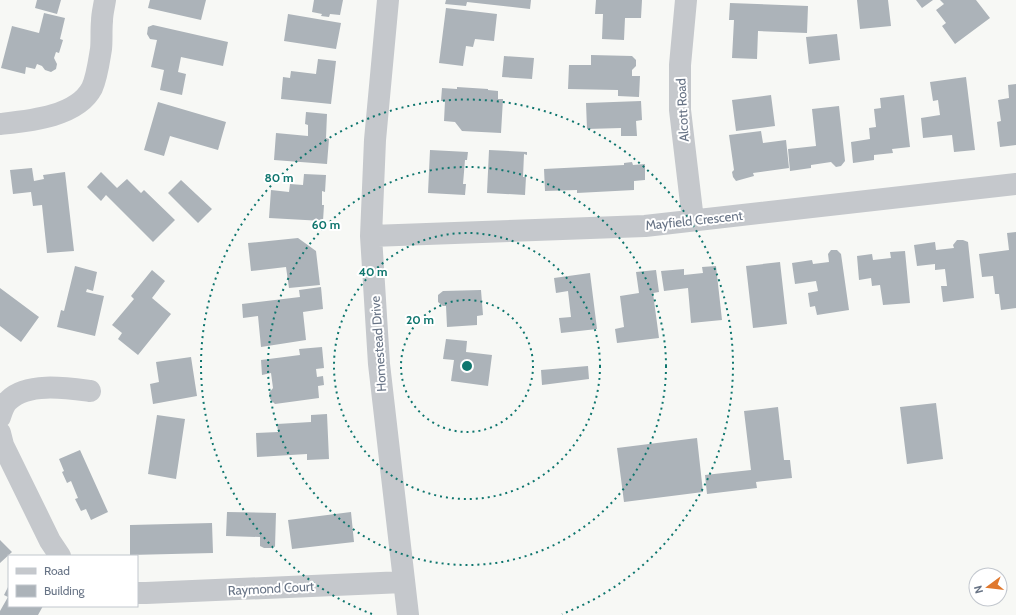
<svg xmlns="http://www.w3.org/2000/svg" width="1016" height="615" viewBox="0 0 1016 615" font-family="Cabin,sans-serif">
  <rect width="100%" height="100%" fill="#f7f8f5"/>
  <path fill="#acb3b9" d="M37,0H61L57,14L35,8Z
    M150,0H206L201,20L148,8Z
    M314,0H343L340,15L330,14L329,17L321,16L322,14L312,12Z
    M446,0H531L530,9L467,2L466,6L445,4Z
    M596,0H642L641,18H625L624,40L602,39L603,14H595Z
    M857,0H888L891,26L860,29Z
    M916,0H933L922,8Z
    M940,0H976L990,18L955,44L942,26L946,23L936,10L944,4Z
    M730,3L808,6L807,33L758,31L757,59L732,58L734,20H729Z
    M446,8L497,14L494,41L475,39L473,47L466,46L463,66L439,63Z
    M44,13L65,18L60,39L63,40L59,53L56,52L54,58L57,64L56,69L51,72L45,70L42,66L37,64L35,69L26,67L25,74L1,68L12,26L39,33Z
    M288,14L341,23L336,49L284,41Z
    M153,25L228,42L223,66L181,57L178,72L186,74L182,95L160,90L164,70L151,67L157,40L150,39L147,34L148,27Z
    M837,34L840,60L809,64L806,37Z
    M591,55L632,56L636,60V66L632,70V76H640L639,97L618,96V90L568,89L569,65H591Z
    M504,56L534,58L532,79L502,77Z
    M318,59L336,61L331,104L281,99L283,77L290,78L291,71L316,74Z
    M966,77L975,150L954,152L952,135L923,138L921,118L940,115L938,100L933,101L930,82Z
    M1016,84V145L1000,147L997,122L1001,121L998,100L1009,98L1008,85Z
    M457,87L488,89V90L498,91V99H503L501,133L462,131L455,122L444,121L445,101H441L442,88L457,89Z
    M771,95L775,126L736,131L732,100Z
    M904,95L910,147L892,149L893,153L874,155V160L853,163L851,142L870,139L869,128L876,127L874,109L881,108L880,98Z
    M641,101L642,120L636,121L637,136H621V128L587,129L586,103Z
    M158,102L226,122L218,150L170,136L164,156L144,150Z
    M839,106L845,161L841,166L836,167L831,162L811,165V168L790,171L788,149L816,146L812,109Z
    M306,112L327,114L326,138L329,139L327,164L274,160L276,133L308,136V125L305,124Z
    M761,131L763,143L786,140L789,168L753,173L754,176L736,181L733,177L732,172L734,170L729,135Z
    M430,150L468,152L467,160H465L463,184H466L465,195L428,193Z
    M489,150L527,152V155L524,154L523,177H526L525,195L487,193Z
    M632,162L633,165L645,164V180L634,181V190L577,193V190L545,191L544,169L624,165V163Z
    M32,168L34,181L44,179L43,175L65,172L74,251L47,253L42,205L33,206L31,192L13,194L10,170Z
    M101,172L117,188L127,179L141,193L144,190L175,220L153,242L106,195L101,201L87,187Z
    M304,174L326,175L325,192L322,191V205H324L323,221L269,218L271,190L289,192L290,184L303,185Z
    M181,180L212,209L198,223L168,193Z
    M1016,232V308L1001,310L999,294H995L993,276L982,277L979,254L1009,250L1007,233Z
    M298,238L316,251L320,285L289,288L286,267L251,271L248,243Z
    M957,240H963L968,242L974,298L943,302L941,286H947L945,269L935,270V264L917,266L914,245L935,242L936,250L954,248L953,245Z
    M831,250H837L841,254L849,310L817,315L815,306L810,307L808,293L818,291L816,281L795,284L792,263L812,260L813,264L829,262L828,254Z
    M905,251L910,303L883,305L880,285L872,286L871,278L859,280L857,256L872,254L873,260L891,258L890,252Z
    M780,262L787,324L753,328L746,266Z
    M75,266L97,272L93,291L87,289L86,292L104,296L95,336L57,327L61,310L64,311Z
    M716,266L722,320L691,323L688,288L664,291L661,271L684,269V275L703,273L702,267Z
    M152,270L165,281L152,298L171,314L138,355L118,339L122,333L112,325L134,299L131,296Z
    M656,270L659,292L653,293L659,338L617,343L615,329L624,327L620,296L639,293L636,272Z
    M590,273L597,329L561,333L559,318L571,317L568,291L556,293L554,278Z
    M321,287L323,309L303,312L306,340L261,347L258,316L243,318L242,304L300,297L299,290Z
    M0,288L39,317L21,342L0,326Z
    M481,290L483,315L477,316V325L447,327L446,306H443L438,302V295L443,291Z
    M446,339L467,341L466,352L492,355L488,386L451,381L454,360L443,359Z
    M322,347L324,368L316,369L317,377L323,376L324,385L318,386L319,398L275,404L270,399L269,393L273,388L271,373L262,375L261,360L300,355L299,349Z
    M191,357L197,396L153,404L150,384L159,382L156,362Z
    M588,366L589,379L542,385L541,370Z
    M936,403L943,459L907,464L900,407Z
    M778,407L784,460H790L792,478L756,482L757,488L707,494L705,475L751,470L744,411Z
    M327,414L329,459L307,460V454L257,457L256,433L278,432L277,424L311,422V415Z
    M157,415L185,419L176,479L148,474Z
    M697,438L703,492L624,502L617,448Z
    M80,450L108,512L91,520L86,509L81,511L75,499L78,498L71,481L67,483L62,472L64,471L59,459Z
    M227,512L276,513L275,547L273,546L271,548H264L260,546V537L226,536Z
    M351,512L354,542L292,549L288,520Z
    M212,523L213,553L130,555V525Z
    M0,540L12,552L0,563Z
    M9,585V606H43L38,615H0V611L8,597L4,595Z"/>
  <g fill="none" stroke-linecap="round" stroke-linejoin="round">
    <path stroke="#c5c8cc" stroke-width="22" d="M388,0L375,140L371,236L379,364L408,615
      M686,0L680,65V110L693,220
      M0,124C28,121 77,117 92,88C97,77 99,61 101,49C102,40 101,31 102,21C102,14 104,7 105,0
      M371,236L645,226L1016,184
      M0,417C2,411 4,404 9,400C27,382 67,388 90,391
      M0,433L3,445L50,541L60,556
      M137,593H146L404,582"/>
  </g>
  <g fill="none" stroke="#0f766e" stroke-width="2" stroke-dasharray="2 4">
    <circle cx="467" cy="366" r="66"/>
    <circle cx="467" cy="366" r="133"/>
    <circle cx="467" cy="366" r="199"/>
    <path d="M372 614A266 266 0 1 1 562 614"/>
  </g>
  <g text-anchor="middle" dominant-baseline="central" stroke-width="4" stroke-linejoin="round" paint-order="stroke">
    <g font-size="13" fill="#677385" stroke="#fff">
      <text transform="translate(682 110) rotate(-93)">Alcott Road</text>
      <text transform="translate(694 220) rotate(-6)">Mayfield Crescent</text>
      <text transform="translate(378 344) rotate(-94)">Homestead Drive</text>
      <text transform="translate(271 588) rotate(-3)">Raymond Court</text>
    </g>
  </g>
  <circle cx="467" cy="366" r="6" fill="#0f766e" stroke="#fff" stroke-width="2"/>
  <g font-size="12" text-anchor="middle" font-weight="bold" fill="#0f766e" stroke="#fff" stroke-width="4" stroke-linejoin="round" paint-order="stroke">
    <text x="279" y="182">80 m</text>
    <text x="326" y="229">60 m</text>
    <text x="373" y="276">40 m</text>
    <text x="420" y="324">20 m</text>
  </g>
  <rect x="8" y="555" width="130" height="52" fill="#ffffff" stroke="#c2c7ce"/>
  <rect x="16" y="568" width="20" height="6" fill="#c5c8cc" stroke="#c2c7ce"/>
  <text x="44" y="575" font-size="12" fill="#677385">Road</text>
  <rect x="16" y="585" width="20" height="12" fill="#acb3b9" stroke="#c2c7ce"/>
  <text x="44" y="595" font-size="12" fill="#677385">Building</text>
  <g transform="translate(988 587) rotate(255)"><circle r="19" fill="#ffffff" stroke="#c2c7ce"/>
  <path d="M0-3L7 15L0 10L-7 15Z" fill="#e0782d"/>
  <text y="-6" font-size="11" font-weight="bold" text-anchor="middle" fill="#677385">N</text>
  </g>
</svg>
